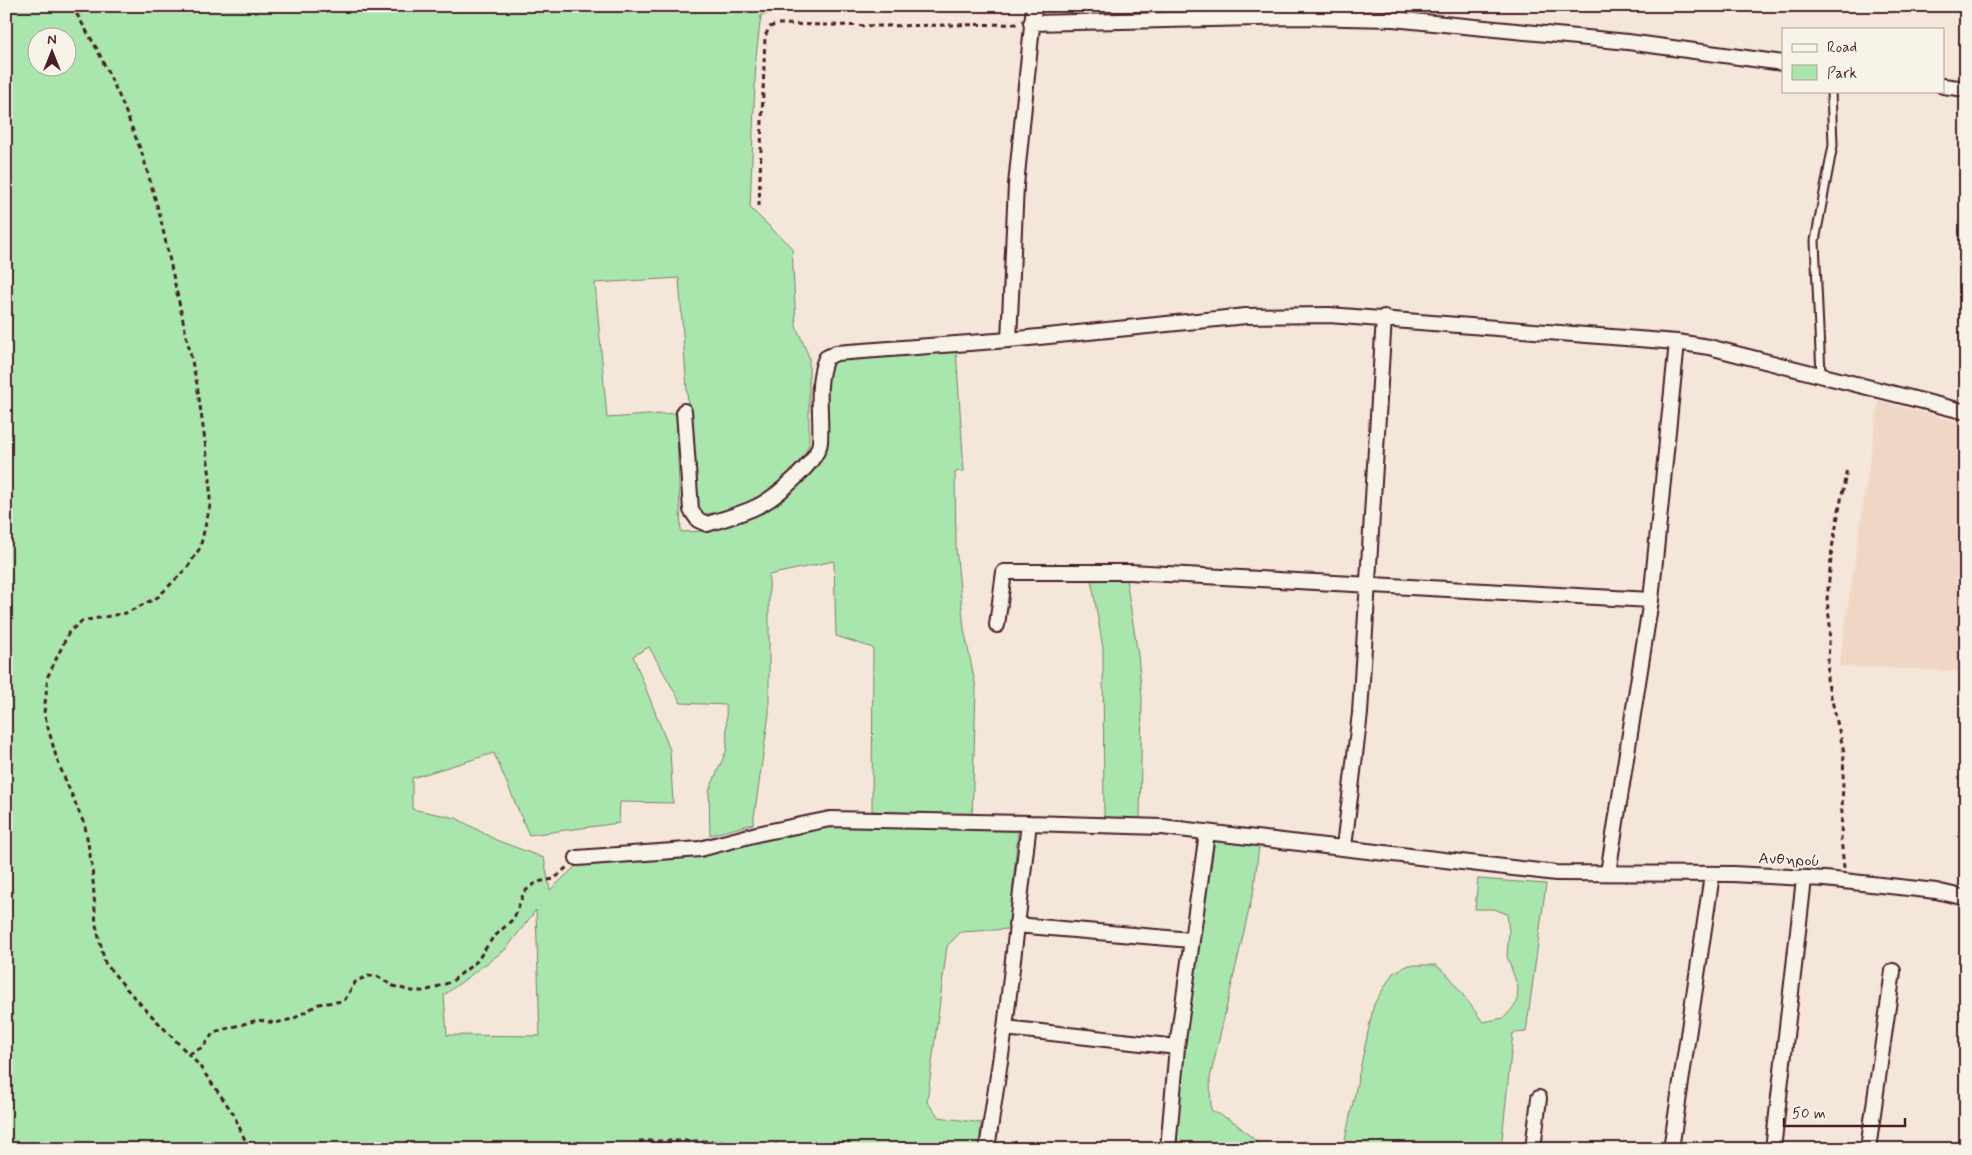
<svg xmlns="http://www.w3.org/2000/svg" width="1972" height="1155" viewBox="0 0 1972 1155" font-family="Mynerve,sans-serif">
  <rect width="100%" height="100%" fill="#f4e6d8"/>
  <filter id="ink" filterUnits="userSpaceOnUse"><feTurbulence type="fractalNoise" baseFrequency=".02" numOctaves="2"/><feDisplacementMap in="SourceGraphic" scale="10" xChannelSelector="R" yChannelSelector="G"/><feConvolveMatrix kernelMatrix="1 2 1 2 8 2 1 2 1" color-interpolation-filters="sRGB"/></filter>
  <g filter="url(#ink)">
    <path fill="#f0d6c5" d="M1879,401L1966,424V629L1960,671L1839,666Z"/>
    <path fill="#a9e6ad" stroke="#7a826c" fill-rule="evenodd" d="M6,6H788V10L761,15L756,57L750,208L792,248L796,326L809,357V444L802,461L771,493L742,509L705,514L695,504L679,278L595,283L607,418L676,413L681,532L711,531L770,508L809,469L823,449L818,360L956,349L964,471L955,472L956,548L964,629L976,688L972,816L872,811L873,648L836,636L834,561L769,575V714L753,824L710,835L709,791L727,749L726,705L681,703L649,647L633,656L670,750L673,803L620,802L619,823L529,835L494,753L412,778V809L456,818L496,840L544,858L550,890L577,865L680,859L768,837L835,826L1018,830L1009,929L961,932L947,946L927,1102L939,1117L981,1123L979,1149H6ZM38,38H68V68H38ZM536,910L540,1036L447,1035L444,995L506,949Z
      M1091,578L1126,579L1138,655L1142,698L1140,819L1104,818L1103,648Z
      M1215,839L1259,846L1254,888L1210,1078L1211,1110L1234,1122L1265,1149H1173L1182,1055Z
      M1478,879L1546,884L1526,1032L1513,1033L1501,1149H1343L1374,1004L1393,973L1409,965H1436L1449,976L1483,1022L1504,1018L1517,1003L1518,987L1507,956L1509,932L1507,914L1494,909H1475Z"/>
    <g fill="none" stroke-linecap="round" stroke-linejoin="round">
      <g stroke="#4a1f2b" stroke-width="11">
        <path id="lane" d="M1821,374L1815,241L1833,145L1831,91"/>
      </g>
      <g stroke="#4a1f2b" stroke-width="18">
        <path id="street" d="M1031,23L1299,17L1393,19L1628,42L1783,63
          M1943,86L1966,89
          M1009,340L1016,185L1034,6
          M684,411L691,510L698,520L707,524C724,519 742,514 758,506C775,498 819,461 820,442C822,414 815,384 826,358L836,353L1009,340L1246,316L1329,315L1677,342L1709,347L1966,412
          M997,625L1004,572H1130L1651,600
          M1344,847L1360,713L1384,317
          M577,858L700,849L757,834L830,819L1029,823L1162,827L1556,873L1733,874L1825,879L1936,891L1966,898
          M1608,873L1651,600L1677,342
          M1016,925L1191,940
          M1005,1028L1177,1047
          M987,1149L1005,1028L1029,823
          M1168,1149L1177,1047L1207,833
          M1533,1149L1539,1098
          M1671,1149L1712,875
          M1773,1149L1804,879
          M1868,1149L1893,971"/>
      </g>
      <path stroke="#4a1f2b" stroke-width="3" stroke-dasharray="5 4" stroke-linecap="butt" d="M72,6L97,49L121,100L143,156L160,216L197,384L210,477V506L200,548L187,568L158,597L126,613L82,621L69,632L48,676L44,713L57,760L85,826L92,866L96,925L105,963L131,994L198,1064L233,1113L249,1149
        M759,206L765,36L770,27L777,24L880,26L1018,24
        M1844,868L1841,838L1844,752L1827,679L1830,625L1827,600L1832,548L1847,468
        M189,1054L203,1047L214,1032L258,1020L275,1023L293,1019L319,1004L344,1001L356,981L368,976H377L393,986L411,991H425L451,982L477,961L492,939L514,918L524,892L537,882L554,879L567,867
        M639,1141H701L856,1149"/>
      <use href="#lane" stroke="#f7f3e8" stroke-width="7"/>
      <use href="#street" stroke="#f7f3e8" stroke-width="14"/>
    </g>
  </g>
  <g text-anchor="middle" dominant-baseline="central" stroke-width="4" stroke-linejoin="round" paint-order="stroke">
    <g font-size="16" fill="#4a1f2b" stroke="#f7f3e8">
      <text transform="translate(1789 860) rotate(3)">Ανθηρού</text>
    </g>
  </g>
  <rect width="1972" height="1155" fill="none" stroke="#f7f3e8" stroke-width="25"/>
  <rect x="12" y="12" width="1947" height="1130" fill="none" stroke="#4a1f2b" stroke-width="2" filter="url(#ink)"/>
  <rect x="1782" y="28" width="162" height="65" fill="#f7f3e8" stroke="#b29e9c"/>
  <rect x="1792" y="44" width="25" height="8" fill="#f7f3e8" stroke="#b29e9c"/>
  <text x="1827" y="52" font-size="15" fill="#4a1f2b">Road</text>
  <rect x="1792" y="65" width="25" height="15" fill="#a9e6ad" stroke="#b29e9c"/>
  <text x="1827" y="78" font-size="15" fill="#4a1f2b">Park</text>
  <g transform="translate(52 52)"><circle r="24" fill="#f7f3e8" stroke="#b29e9c"/>
  <path d="M0-4L9 19L0 12L-9 19Z" fill="#4a1f2b"/>
  <text y="-8" font-size="14" font-weight="bold" text-anchor="middle" fill="#4a1f2b">N</text>
  </g>
  <path d="M1784 1118v8h121v-8" fill="none" stroke="#4a1f2b" stroke-width="2.5"/>
  <text x="1792" y="1118" font-size="15" fill="#4a1f2b" stroke="#f7f3e8" stroke-width="4" paint-order="stroke">50 m</text>
</svg>
